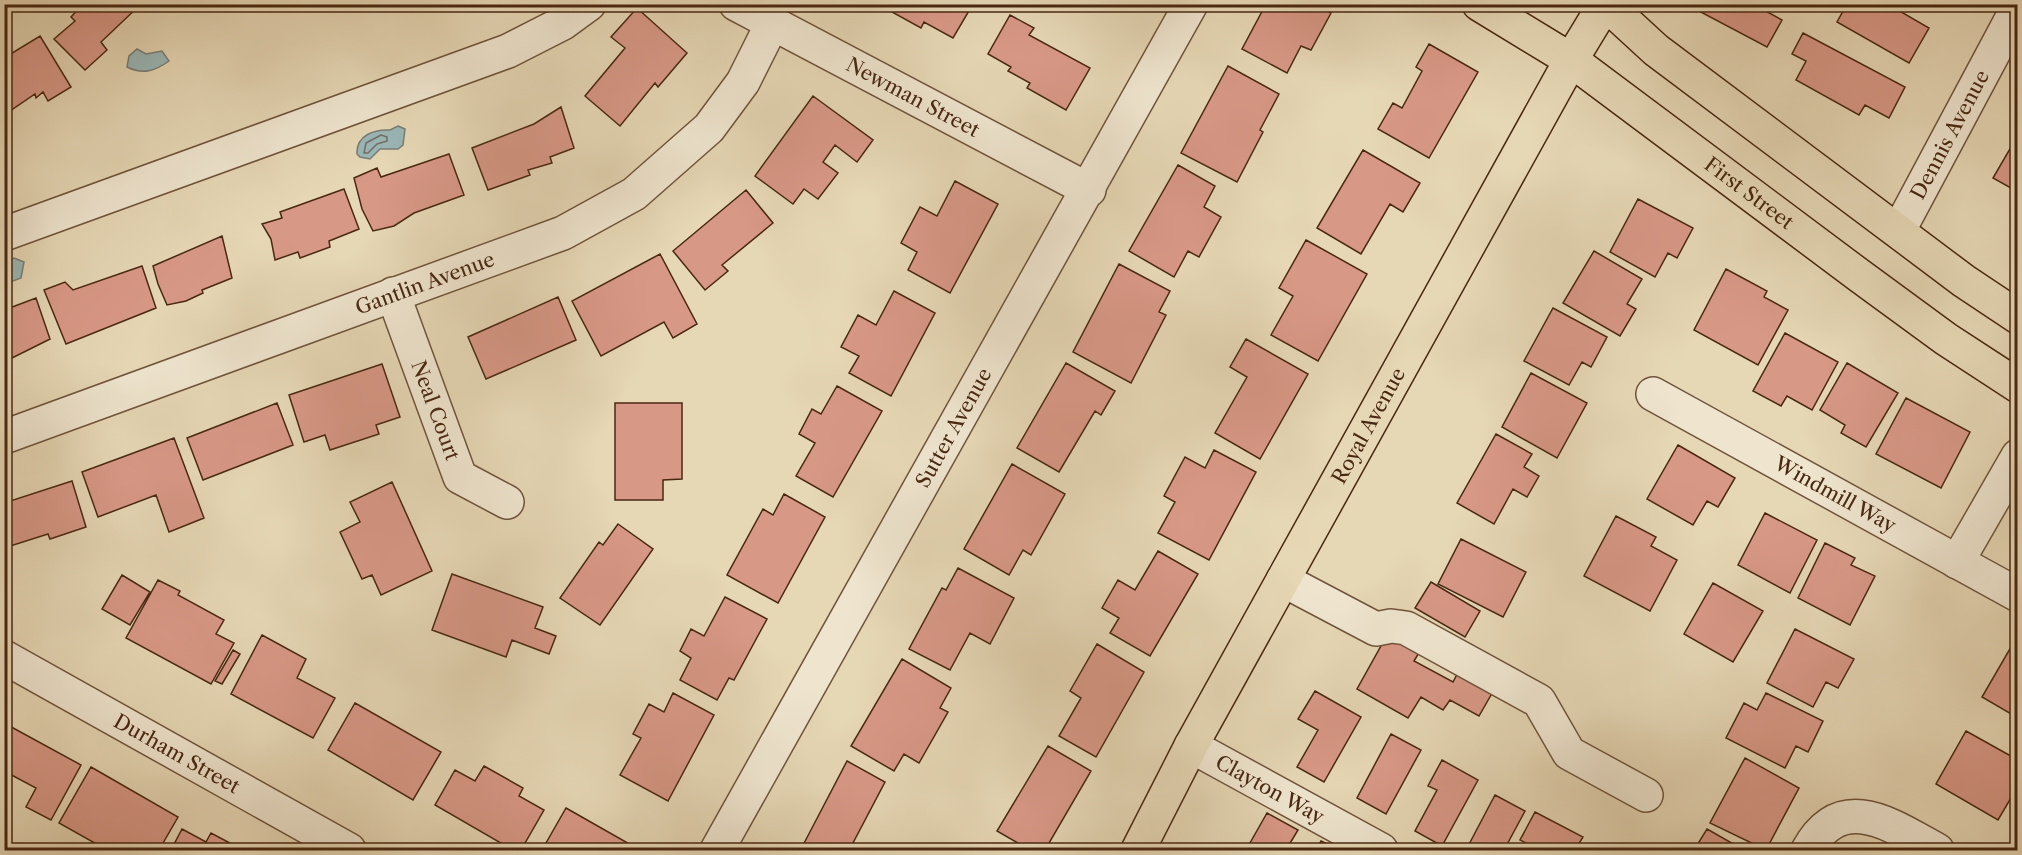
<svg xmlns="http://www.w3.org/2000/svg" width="2022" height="855" viewBox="0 0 2022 855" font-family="'Libre Caslon Text',serif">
  <rect width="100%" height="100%" fill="#e6d7b5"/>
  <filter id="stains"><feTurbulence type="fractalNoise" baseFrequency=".00333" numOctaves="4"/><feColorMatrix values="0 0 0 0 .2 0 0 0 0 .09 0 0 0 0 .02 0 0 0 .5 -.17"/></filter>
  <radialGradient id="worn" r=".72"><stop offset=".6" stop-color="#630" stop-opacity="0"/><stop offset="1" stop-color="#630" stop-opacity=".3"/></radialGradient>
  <path fill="#9ab7b7" stroke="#7a7e75" stroke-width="1.5" d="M137,49L146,54L162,51L169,61C155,71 143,75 127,67L129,56Z
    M398,126L405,129L403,145L398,149H380L370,159L360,157L357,154C356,135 375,129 390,130Z
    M14,258L24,262L21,278L5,284V262Z"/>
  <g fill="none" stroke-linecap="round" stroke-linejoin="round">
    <path stroke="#727064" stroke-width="1.5" d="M381,135L387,137V141L377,144L368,153H364L366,143Z"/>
  </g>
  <path fill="#d89886" stroke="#492812" stroke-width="1.5" d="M83,4H141L101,42L107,50L85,70L54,39L75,21L71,17Z
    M893,4H973L953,38L924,22L921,28L892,12L896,6Z
    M1266,4H1316L1331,13L1311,50L1301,46L1287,73L1242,49Z
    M1698,4H1753L1782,20L1767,47L1695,9Z
    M1847,4H1898L1896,9L1929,28L1909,63L1837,22Z
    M637,8L687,53L658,87L655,83L620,126L585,96L625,48L611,37Z
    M1010,15L1034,28L1029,35L1090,68L1066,110L1027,88L1030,83L1008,71L1011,67L988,54Z
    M1803,33L1905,87L1889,118L1865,105L1859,115L1796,80L1806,61L1792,54Z
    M40,36L71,87L48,101L43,92L36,98L35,94L4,115V58Z
    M1429,44L1478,72L1429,158L1378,129L1393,103L1402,108L1422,71L1416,67Z
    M1228,66L1279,94L1260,130L1263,132L1237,182L1181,153Z
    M813,96L873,140L857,162L835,145L823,162L838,173L818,199L804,189L793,204L755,176Z
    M561,107L574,148L550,157L552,163L528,170L530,175L488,190L472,148L534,124Z
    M2018,135V192L1993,178Z
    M1363,150L1420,183L1403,212L1390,204L1361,254L1317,228Z
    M449,154L464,195L414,213L394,226L373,231L362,209L354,178L377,168L381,177Z
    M1178,165L1215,186L1204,207L1221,217L1199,257L1188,251L1174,277L1129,251Z
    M955,181L998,204L950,293L908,270L917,252L901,243L920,207L937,216Z
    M344,189L359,229L329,241L330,247L300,258L298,252L275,260L271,239L262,224L282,218L280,212Z
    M746,190L773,223L722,265L728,271L705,290L673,251Z
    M1638,199L1693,228L1677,258L1668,253L1655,277L1610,252Z
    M222,236L232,278L202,290L203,293L186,301L167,305L158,284L153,266Z
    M1306,240L1367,274L1318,361L1271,335L1293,296L1279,288Z
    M1594,251L1642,279L1627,304L1636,309L1620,336L1563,303Z
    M660,254L697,324L673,338L664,322L601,356L572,301Z
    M1119,264L1170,291L1159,312L1166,315L1131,383L1073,352Z
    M142,266L156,308L66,344L44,290L65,282L73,290Z
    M1726,269L1767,291L1764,297L1788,310L1758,365L1694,330Z
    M894,291L935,313L891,396L849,373L859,356L841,347L858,315L876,325Z
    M558,297L576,340L486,379L468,337Z
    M36,298L50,339L4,362V316L9,314L7,309Z
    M1553,308L1607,337L1591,367L1582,362L1569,385L1524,361Z
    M1785,333L1838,362L1812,410L1787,396L1781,406L1753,391Z
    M1246,339L1308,374L1260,459L1215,433L1247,377L1230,367Z
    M1066,363L1115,391L1101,415L1095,411L1059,472L1017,448Z
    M1847,363L1898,393L1866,447L1841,433L1845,425L1820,410Z
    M382,364L400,417L376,425L379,434L330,450L325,435L304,442L289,395Z
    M1531,373L1587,403L1557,458L1502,427Z
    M837,386L882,411L833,497L796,476L815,443L799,434L812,409L821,414Z
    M1906,398L1970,432L1941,488L1876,454Z
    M277,403L293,445L203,480L187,438Z
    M615,403H682V479L663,480V500H615Z
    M1496,434L1532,454L1524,467L1539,476L1527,497L1513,489L1494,524L1457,503Z
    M174,438L204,518L169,532L156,495L98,517L82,472Z
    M1678,445L1735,478L1718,507L1707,501L1693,525L1647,499Z
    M1214,450L1256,472L1209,560L1158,533L1175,502L1164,496L1185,457L1205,468Z
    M1012,464L1065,494L1031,555L1023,550L1009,575L964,549Z
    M72,481L86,527L50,539L48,534L4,548V503Z
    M392,482L432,571L381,595L372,575L362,579L340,532L360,522L350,502Z
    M784,494L825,517L778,603L727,575L763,509L773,515Z
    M1765,513L1817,540L1790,593L1738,565Z
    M1616,516L1656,537L1651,546L1677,560L1650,611L1584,576Z
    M618,524L653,549L600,625L560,598L599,542L603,545Z
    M1461,539L1526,572L1503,617L1438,584Z
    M1825,543L1855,558L1851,565L1875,576L1850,625L1798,598Z
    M1158,551L1198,574L1150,656L1110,633L1119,618L1102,608L1118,580L1135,590Z
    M958,568L1014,598L990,644L970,633L950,670L909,649L942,588L946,590Z
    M452,574L543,607L535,628L556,636L549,654L512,640L506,657L432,630Z
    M122,575L150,592L130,625L102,609Z
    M158,580L180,591L178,595L224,620L216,634L234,643L211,684L126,638Z
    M1431,582L1480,611L1465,637L1415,608Z
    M1713,583L1763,611L1733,662L1684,634Z
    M725,597L767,619L734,680L729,678L717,700L680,680L691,658L680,651L691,629L704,636Z
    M1391,628L1423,646L1414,661L1453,682L1464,661L1499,681L1479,716L1450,700L1443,710L1421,697L1408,718L1357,689Z
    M1795,629L1854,659L1838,688L1826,682L1813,707L1767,683Z
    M262,635L306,659L297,678L335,698L313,738L231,694Z
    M1097,644L1144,672L1096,757L1059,736L1081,698L1070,691Z
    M2011,647L2018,650V718L1982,697Z
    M233,650L240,654L222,684L215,681Z
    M902,659L951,688L940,708L948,712L919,763L904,754L894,771L851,746Z
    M1315,691L1361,717L1324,782L1297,767L1318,730L1298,719Z
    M673,693L714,715L668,801L620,775L641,738L633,734L649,704L664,712Z
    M1766,693L1823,721L1808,752L1796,746L1785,768L1726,738L1744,703L1757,710Z
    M355,703L441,752L413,800L328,750Z
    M4,723L81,765L51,820L26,807L36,788L4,771Z
    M1966,731L2018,760V786L1998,820L1936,784Z
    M1391,734L1421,750L1386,814L1357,798Z
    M1048,746L1091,771L1045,850H1030L997,831Z
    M1745,758L1799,788L1766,850L1710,823Z
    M1442,760L1478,780L1442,846L1415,831L1437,790L1428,786Z
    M847,761L885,782L853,843L858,846L856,850H804L801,849Z
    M484,766L523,788L519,796L544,810L521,850H513L435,805L455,770L475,781Z
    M91,767L178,817L159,850H107L59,823Z
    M1495,795L1525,811L1504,850H1466Z
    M566,808L640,850H542Z
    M1535,812L1583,837L1575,850H1540L1520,840Z
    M1267,813L1298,830L1286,850H1246Z
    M182,829L206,842L211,833L243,850H171Z
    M1707,829L1744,850H1694Z
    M1321,841L1339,850H1316Z"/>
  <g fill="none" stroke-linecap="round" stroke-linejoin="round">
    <g stroke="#70543b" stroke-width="36">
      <g id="minor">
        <path id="s1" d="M736,4L1089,190"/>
        <path id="s2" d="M1899,230L2018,7"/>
        <path d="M4,234L508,51L563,23L589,4"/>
        <path id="s3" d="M393,294L460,477L507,502"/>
        <path id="s4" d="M1653,394L2018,595"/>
        <path id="s5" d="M4,437L563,233L634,194L709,128L743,82L772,24"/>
        <path d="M1957,562L2018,456"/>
        <path d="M1283,580L1376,629L1391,626L1406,628L1539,701L1569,753L1646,795"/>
        <path id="s6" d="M4,657L349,850"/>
        <path id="s7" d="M1191,746L1381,850"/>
        <path id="s8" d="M717,850L1191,4"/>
        <path d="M1808,850C1842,788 1894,827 1937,850"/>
      </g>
    </g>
    <g stroke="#492812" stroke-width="36">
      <g id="major">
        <path id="s9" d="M1479,4L1571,60L1860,276L1946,339L2018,386"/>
        <path d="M1606,4L1656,50L1964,281L2018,317"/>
        <path id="s10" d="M1138,850L1191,746L1571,60L1605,4"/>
      </g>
    </g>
    <use href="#minor" stroke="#efe5cf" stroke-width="33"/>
    <use href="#major" stroke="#e6d7b5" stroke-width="33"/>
  </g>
  <g text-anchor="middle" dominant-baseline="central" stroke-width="6" stroke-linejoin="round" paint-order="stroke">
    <g font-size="20" fill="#492812" stroke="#efe5cf">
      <text stroke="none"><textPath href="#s1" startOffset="200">Newman Street</textPath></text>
      <text stroke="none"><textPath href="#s2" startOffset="108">Dennis Avenue</textPath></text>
      <text stroke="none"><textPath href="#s9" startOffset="330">First Street</textPath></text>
      <text stroke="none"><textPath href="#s5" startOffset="448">Gantlin Avenue</textPath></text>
      <text stroke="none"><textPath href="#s3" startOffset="124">Neal Court</textPath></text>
      <text stroke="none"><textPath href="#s10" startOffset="483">Royal Avenue</textPath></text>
      <text stroke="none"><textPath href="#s8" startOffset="484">Sutter Avenue</textPath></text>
      <text stroke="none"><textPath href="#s4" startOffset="208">Windmill Way</textPath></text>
      <text stroke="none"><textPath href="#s6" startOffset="198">Durham Street</textPath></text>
      <text stroke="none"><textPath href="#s7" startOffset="90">Clayton Way</textPath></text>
    </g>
  </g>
  <rect width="2022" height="855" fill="none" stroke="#e6d7b5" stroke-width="24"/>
  <rect x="6" y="6" width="2010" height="843" fill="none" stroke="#492812" stroke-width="3"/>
  <rect x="12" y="12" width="1998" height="831" fill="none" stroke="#492812" stroke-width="1.5"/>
  <rect width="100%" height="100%" filter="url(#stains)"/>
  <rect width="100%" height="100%" fill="url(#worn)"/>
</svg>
